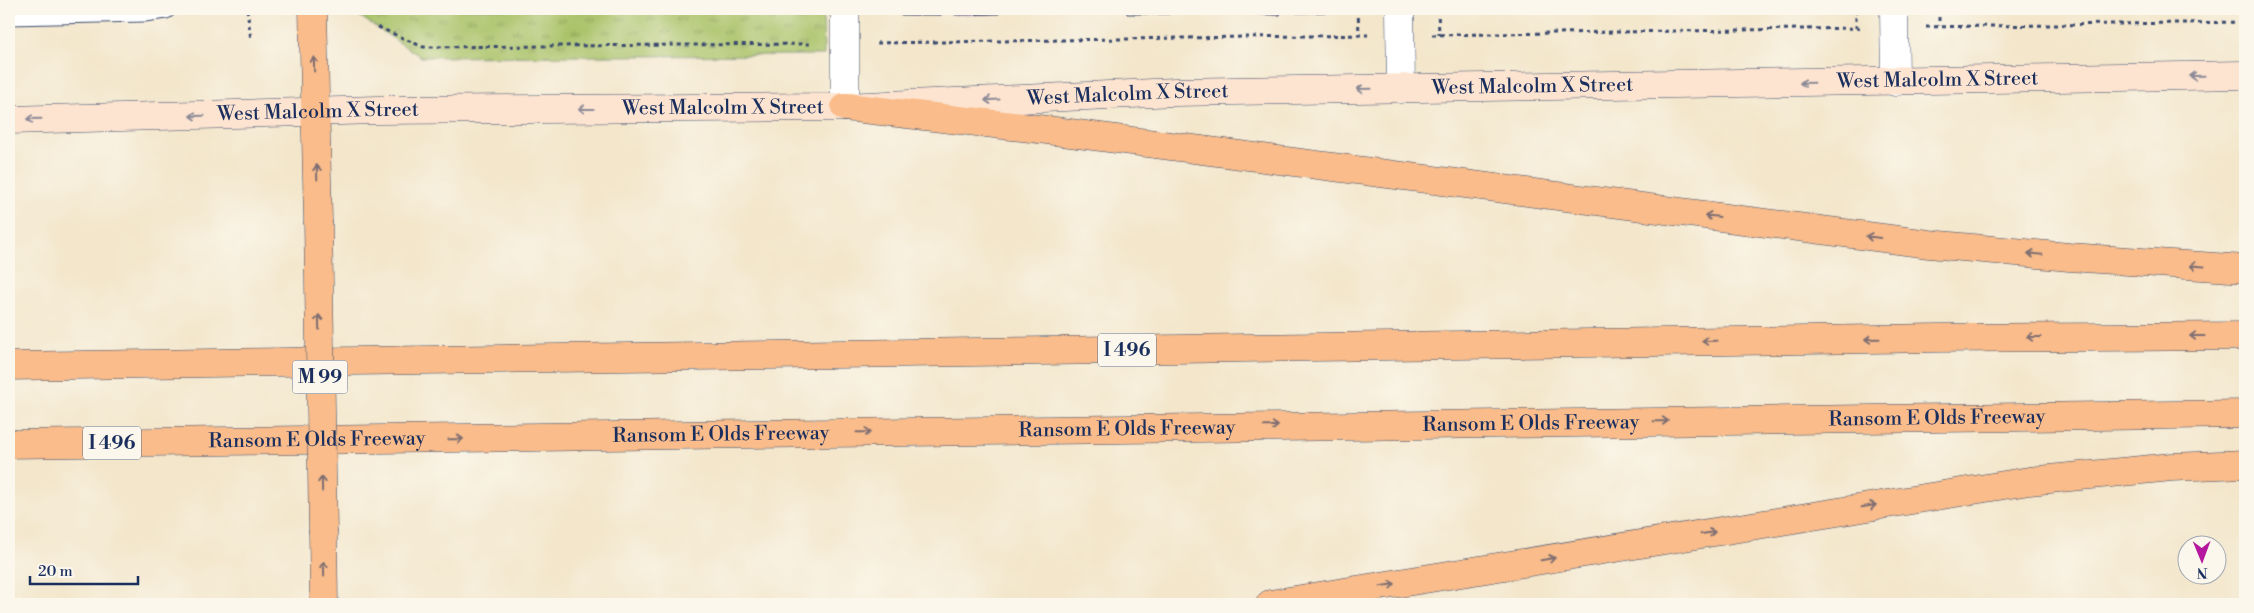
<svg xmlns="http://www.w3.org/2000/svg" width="2254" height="613" viewBox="0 0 2254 613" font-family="'Libre Bodoni',serif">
  <defs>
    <pattern id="grass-tufts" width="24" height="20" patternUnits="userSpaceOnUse" patternTransform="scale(1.25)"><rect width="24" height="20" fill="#a9c267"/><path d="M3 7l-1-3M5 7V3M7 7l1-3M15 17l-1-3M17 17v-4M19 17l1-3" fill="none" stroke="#899e58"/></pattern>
    <pattern id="building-cross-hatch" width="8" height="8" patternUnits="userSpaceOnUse" patternTransform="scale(1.25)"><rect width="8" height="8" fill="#d09cc4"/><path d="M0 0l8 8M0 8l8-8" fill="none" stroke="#a880a2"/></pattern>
  </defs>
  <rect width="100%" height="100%" fill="#fbf7ec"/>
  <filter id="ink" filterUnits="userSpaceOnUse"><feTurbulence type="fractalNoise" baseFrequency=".02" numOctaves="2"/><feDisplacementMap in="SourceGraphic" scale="10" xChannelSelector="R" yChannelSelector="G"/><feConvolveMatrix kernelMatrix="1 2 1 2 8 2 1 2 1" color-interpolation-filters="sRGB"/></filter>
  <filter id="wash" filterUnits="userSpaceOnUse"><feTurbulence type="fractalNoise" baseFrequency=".0096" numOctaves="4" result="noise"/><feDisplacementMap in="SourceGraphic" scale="20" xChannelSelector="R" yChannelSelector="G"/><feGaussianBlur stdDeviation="1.12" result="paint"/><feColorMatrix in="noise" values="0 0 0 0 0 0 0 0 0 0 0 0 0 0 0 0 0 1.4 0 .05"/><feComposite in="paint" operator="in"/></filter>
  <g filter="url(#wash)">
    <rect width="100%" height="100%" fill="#f3e6cb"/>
    <path fill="url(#grass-tufts)" stroke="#627862" d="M355,9H823L824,55L421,57L355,13Z"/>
    <g id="blocks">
      <path fill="url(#building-cross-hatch)" d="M901,9H940L941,15H901Z
        M954,9H999V14L955,15Z
        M1127,9H1170V14H1127Z
        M1239,9H1280V15L1239,14Z
        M1295,9H1342V12L1296,13Z"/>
    </g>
  </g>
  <g filter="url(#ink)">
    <use href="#blocks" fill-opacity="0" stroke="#3b4a6e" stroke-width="1"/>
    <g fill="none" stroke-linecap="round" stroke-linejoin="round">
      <g stroke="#3b4a6e" stroke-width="21">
        <path id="lane" d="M9,15L144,12L166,9"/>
      </g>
      <g stroke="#3b4a6e" stroke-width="29">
        <path id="street" d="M845,9V107
          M1400,9L1401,89
          M1894,9L1895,82"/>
      </g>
      <g stroke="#3b4a6e" stroke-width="29">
        <g id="secondary">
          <path id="s1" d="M9,120L378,110L845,107L1175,92L2245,75"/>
        </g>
      </g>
      <g stroke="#3b4a6e" stroke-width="29">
        <path id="primary" d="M313,9L318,221
          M323,533L324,604"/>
      </g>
      <g stroke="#3b4a6e" stroke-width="29">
        <g id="highway">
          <path d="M845,107L1039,129L1929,244L2069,257L2245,269"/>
          <path d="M9,366L1939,338L2245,336"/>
          <path id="s2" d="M9,444L2245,414"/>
          <path d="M1270,604L2029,481L2172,467L2245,464"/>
        </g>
      </g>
      <path stroke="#3b4a6e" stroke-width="3" stroke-dasharray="4 4" stroke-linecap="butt" d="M247,9L251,40
        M1358,9L1359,35
        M1438,9L1439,35
        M1856,9V28
        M1939,9V26
        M378,27L423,47L813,44
        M1926,27L2245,22
        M1432,35L1863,28
        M877,43L1368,35"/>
      <use href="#lane" stroke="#fff" stroke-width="19"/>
      <use href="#street" stroke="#fff" stroke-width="28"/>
      <use href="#secondary" stroke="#fde4d0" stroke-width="28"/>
      <use href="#primary" stroke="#f9bc8a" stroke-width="28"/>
      <use href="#highway" stroke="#f9bc8a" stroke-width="28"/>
      <g stroke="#3b4a6e" stroke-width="29" stroke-linecap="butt">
        <path id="primary-bridge" d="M318,221L323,533"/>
      </g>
      <use href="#primary-bridge" stroke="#f9bc8a" stroke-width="28"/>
    </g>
    <defs><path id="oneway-shaft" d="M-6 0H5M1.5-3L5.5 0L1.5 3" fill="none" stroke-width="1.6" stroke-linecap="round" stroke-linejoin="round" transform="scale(1.25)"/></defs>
    <g stroke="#7f6e72">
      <use href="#oneway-shaft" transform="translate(314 64) rotate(-91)"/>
      <use href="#oneway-shaft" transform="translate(317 172) rotate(-92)"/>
      <use href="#oneway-shaft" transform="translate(1712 216) rotate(-173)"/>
      <use href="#oneway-shaft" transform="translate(1873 237) rotate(-173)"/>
      <use href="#oneway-shaft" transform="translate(2035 254) rotate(-175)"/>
      <use href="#oneway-shaft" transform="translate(2197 266) rotate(-176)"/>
      <use href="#oneway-shaft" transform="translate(319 322) rotate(-91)"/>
      <use href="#oneway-shaft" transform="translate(2197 336) rotate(180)"/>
      <use href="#oneway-shaft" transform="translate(2034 337) rotate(180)"/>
      <use href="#oneway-shaft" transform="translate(1872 339) rotate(179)"/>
      <use href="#oneway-shaft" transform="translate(1709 341) rotate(179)"/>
      <use href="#oneway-shaft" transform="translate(1661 421) rotate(-1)"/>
      <use href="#oneway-shaft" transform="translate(1271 426) rotate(-1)"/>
      <use href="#oneway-shaft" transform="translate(864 432) rotate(-1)"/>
      <use href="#oneway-shaft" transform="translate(456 439) rotate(-1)"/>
      <use href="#oneway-shaft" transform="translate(322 484) rotate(-91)"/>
      <use href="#oneway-shaft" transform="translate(1869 506) rotate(-9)"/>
      <use href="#oneway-shaft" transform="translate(1708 533) rotate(-9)"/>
      <use href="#oneway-shaft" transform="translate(1548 559) rotate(-9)"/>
      <use href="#oneway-shaft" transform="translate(324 569) rotate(-91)"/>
      <use href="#oneway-shaft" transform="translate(1388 585) rotate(-9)"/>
    </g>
    <g stroke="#8c8a97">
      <use href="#oneway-shaft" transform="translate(2197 76) rotate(179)"/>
      <use href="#oneway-shaft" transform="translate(1807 83) rotate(179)"/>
      <use href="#oneway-shaft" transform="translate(1364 89) rotate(179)"/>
      <use href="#oneway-shaft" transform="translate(992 100) rotate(177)"/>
      <use href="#oneway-shaft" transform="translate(586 109) rotate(180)"/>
      <use href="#oneway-shaft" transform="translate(197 116) rotate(179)"/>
      <use href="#oneway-shaft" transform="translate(34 119) rotate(179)"/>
    </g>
  </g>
  <g text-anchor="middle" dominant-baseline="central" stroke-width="5" stroke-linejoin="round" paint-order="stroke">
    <g fill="#fbf7ec" stroke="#5e6b89" stroke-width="1">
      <rect x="1098" y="333.5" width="58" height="33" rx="4"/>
      <rect x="292.5" y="360.5" width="55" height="33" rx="4"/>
      <rect x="83" y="426.5" width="58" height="33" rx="4"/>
    </g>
    <g font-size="19" font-weight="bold" fill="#1b2f5e">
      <text x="1127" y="350">I 496</text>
      <text x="320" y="377">M 99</text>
      <text x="112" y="443">I 496</text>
    </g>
    <g font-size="20" fill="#1b2f5e" stroke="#fbf7ec">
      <text stroke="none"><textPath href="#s1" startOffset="1929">West Malcolm X Street</textPath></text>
      <text stroke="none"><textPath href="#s1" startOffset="1524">West Malcolm X Street</textPath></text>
      <text stroke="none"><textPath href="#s1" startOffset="1119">West Malcolm X Street</textPath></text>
      <text stroke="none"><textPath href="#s1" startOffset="714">West Malcolm X Street</textPath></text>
      <text stroke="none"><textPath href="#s1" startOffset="309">West Malcolm X Street</textPath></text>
      <text stroke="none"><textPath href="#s2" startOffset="1928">Ransom E Olds Freeway</textPath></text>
      <text stroke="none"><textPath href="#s2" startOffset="1522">Ransom E Olds Freeway</textPath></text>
      <text stroke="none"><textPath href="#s2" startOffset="1118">Ransom E Olds Freeway</textPath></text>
      <text stroke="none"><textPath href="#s2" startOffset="712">Ransom E Olds Freeway</textPath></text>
      <text stroke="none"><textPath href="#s2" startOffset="308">Ransom E Olds Freeway</textPath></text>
    </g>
  </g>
  <rect width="2254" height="613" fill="none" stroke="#fbf7ec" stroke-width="30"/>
  <g transform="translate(2202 560) rotate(179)"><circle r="24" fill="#fbf7ec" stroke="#a1a7b3"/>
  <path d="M0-4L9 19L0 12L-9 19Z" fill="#b5179e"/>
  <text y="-8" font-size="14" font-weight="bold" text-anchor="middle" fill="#1b2f5e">N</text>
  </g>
  <path d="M30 576v8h108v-8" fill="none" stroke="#1b2f5e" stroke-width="2.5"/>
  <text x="38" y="576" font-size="15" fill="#1b2f5e" stroke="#fbf7ec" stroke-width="4" paint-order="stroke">20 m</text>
</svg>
